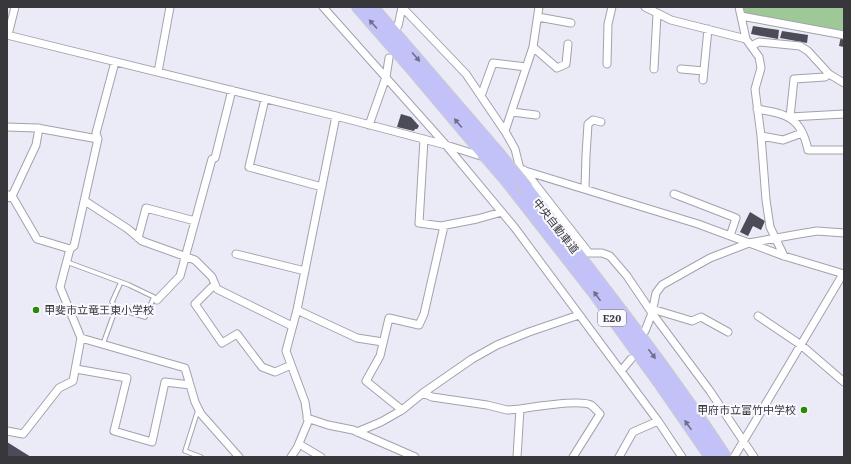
<svg xmlns="http://www.w3.org/2000/svg" width="851" height="464" viewBox="0 0 851 464" font-family="'IBM Plex Serif','Noto Sans JP',serif">
  <rect width="100%" height="100%" fill="#ebebf8"/>
  <path fill="#9fc897" d="M743,7H844V31L745,13Z"/>
  <path fill="#4c4c58" d="M753,26L779,30L778,39L751,34Z
    M782,31L808,35L807,43L780,38Z
    M841,36L844,37V47L839,46Z
    M401,114L411,117L419,126L417,129H415L414,131L397,127Z
    M750,212L765,221L761,230L753,226L748,236L740,232Z
    M7,442L31,457H7Z"/>
  <g fill="none" stroke-linecap="round" stroke-linejoin="round">
    <g stroke="#a2a2ae" stroke-width="5.5">
      <path id="lane" d="M67,262L129,285L154,297L145,317L116,308L103,344
        M116,308L112,302L121,282
        M198,410L185,451L201,457"/>
    </g>
    <g stroke="#a2a2ae" stroke-width="9">
      <path id="street" d="M323,7L446,145L515,228L658,421L682,457
        M402,7L466,74L506,133L515,149L520,169
        M645,7L671,20L746,39
        M739,7L746,39L759,57L761,68L755,89L761,136L766,200L770,227L784,256
        M741,16L844,35
        M538,17L571,23
        M398,26L402,7
        M7,35L336,116L446,145L484,157
        M8,35L15,7
        M751,46L759,42L800,46L808,51L829,74L844,83
        M533,47L557,68L566,64L568,44
        M607,64L608,24L612,7
        M654,69L657,14
        M681,69L704,71
        M158,72L170,7
        M829,74L825,77L794,79L790,117L844,114
        M703,80L708,29
        M481,96L493,63L526,67
        M265,99L249,167L322,187
        M757,109C787,114 801,117 808,150H844
        M512,112L536,115
        M369,125L386,77L389,58
        M7,127L37,128L98,139
        M505,131L533,47L539,7
        M761,136L783,140L802,133
        M424,139L419,223L441,226L477,219L502,212
        M509,166L698,224L784,256L844,274
        M524,170L589,253H602L610,256L627,276L652,313L710,391L754,457
        M585,188L586,155L588,124L593,120L601,122
        M674,194L736,218L730,236
        M9,195L12,196L36,145L39,128
        M7,198L12,196L37,239L70,249L60,287L81,338L73,381L59,388L23,434L7,431
        M85,201L128,229L142,241L195,260L212,277L217,289L292,326
        M138,238L146,208L195,221
        M70,249L74,246L98,139L96,133L115,62
        M236,254L305,271
        M215,284L195,304L222,343L237,334L262,367L275,372L291,365
        M157,300L180,276L212,159L215,158L232,90
        M652,309L692,321L701,317L728,332
        M297,310L357,338L383,342
        M758,316L801,345L844,382
        M645,331L652,313L656,293L662,285L710,258L749,243L799,234L817,231L844,233
        M81,338L185,368L195,402L201,414L239,457
        M76,369L127,378L114,431L152,442L165,382L190,385
        M621,371L631,359
        M423,393L432,397L487,405L507,410L520,409
        M402,410L366,381L380,356L389,318L419,325L424,314L444,226
        M307,418L328,425L353,430L415,457
        M357,432L381,422L402,410L423,393L472,359L497,345L529,332L579,315
        M299,444L321,457
        M291,457L297,448L308,422L305,402L286,351L297,310L336,116
        M517,457L520,409C533,407 580,399 591,405C594,407 597,411 600,414L573,457
        M619,457L633,432L658,421
        M734,457L843,274"/>
    </g>
    <g stroke="#cbcbcc" stroke-width="14">
      <path id="highway" d="M358,7L413,70L483,153
        M372,7L497,152
        M508,182L593,291L662,386L711,457
        M527,189C595,277 664,364 725,457"/>
    </g>
    <use href="#lane" stroke="#fff" stroke-width="3.5"/>
    <use href="#street" stroke="#fff" stroke-width="7"/>
    <use href="#highway" stroke="#c3c2f8" stroke-width="12"/>
    <g stroke="#cbcbcc" stroke-width="14" stroke-linecap="butt">
      <path id="highway-bridge" d="M497,152L527,189
        M483,153L508,182"/>
    </g>
    <use href="#highway-bridge" stroke="#c3c2f8" stroke-width="12"/>
  </g>
  <defs><path id="oneway-solid" d="M-6-.8H1V-3.2L6.5 0L1 3.2V.8H-6Z"/></defs>
  <g fill="#6f6f87">
    <use href="#oneway-solid" transform="translate(373 24) rotate(-132)"/>
    <use href="#oneway-solid" transform="translate(416 57) rotate(49)"/>
    <use href="#oneway-solid" transform="translate(458 123) rotate(-130)"/>
    <use href="#oneway-solid" transform="translate(597 296) rotate(-126)"/>
    <use href="#oneway-solid" transform="translate(652 354) rotate(53)"/>
    <use href="#oneway-solid" transform="translate(688 425) rotate(-125)"/>
  </g>
  <g fill="#278c03" stroke="#f9f9ff" stroke-width="1.5">
    <circle cx="36" cy="310" r="4"/>
    <circle cx="804" cy="410" r="4"/>
  </g>
  <g text-anchor="middle" dominant-baseline="central" stroke-width="4" stroke-linejoin="round" paint-order="stroke">
    <rect fill="#f9f9ff" stroke="#717176" stroke-width="1" x="598" y="310" width="28" height="16" rx="3"/>
    <g font-size="10" font-weight="bold" fill="#37373c">
      <text x="612" y="318">E20</text>
    </g>
    <g font-size="11" fill="#37373c" stroke="#f9f9ff">
      <text transform="translate(556 226) rotate(52)">中央自動車道</text>
    </g>
    <g font-size="11" fill="#37373c" stroke="#f9f9ff" text-anchor="start">
      <text x="44" y="310">甲斐市立竜王東小学校</text>
      <text x="796" y="410" text-anchor="end">甲府市立富竹中学校</text>
    </g>
  </g>
  <rect width="851" height="464" fill="none" stroke="#37373c" stroke-width="16"/>
</svg>
